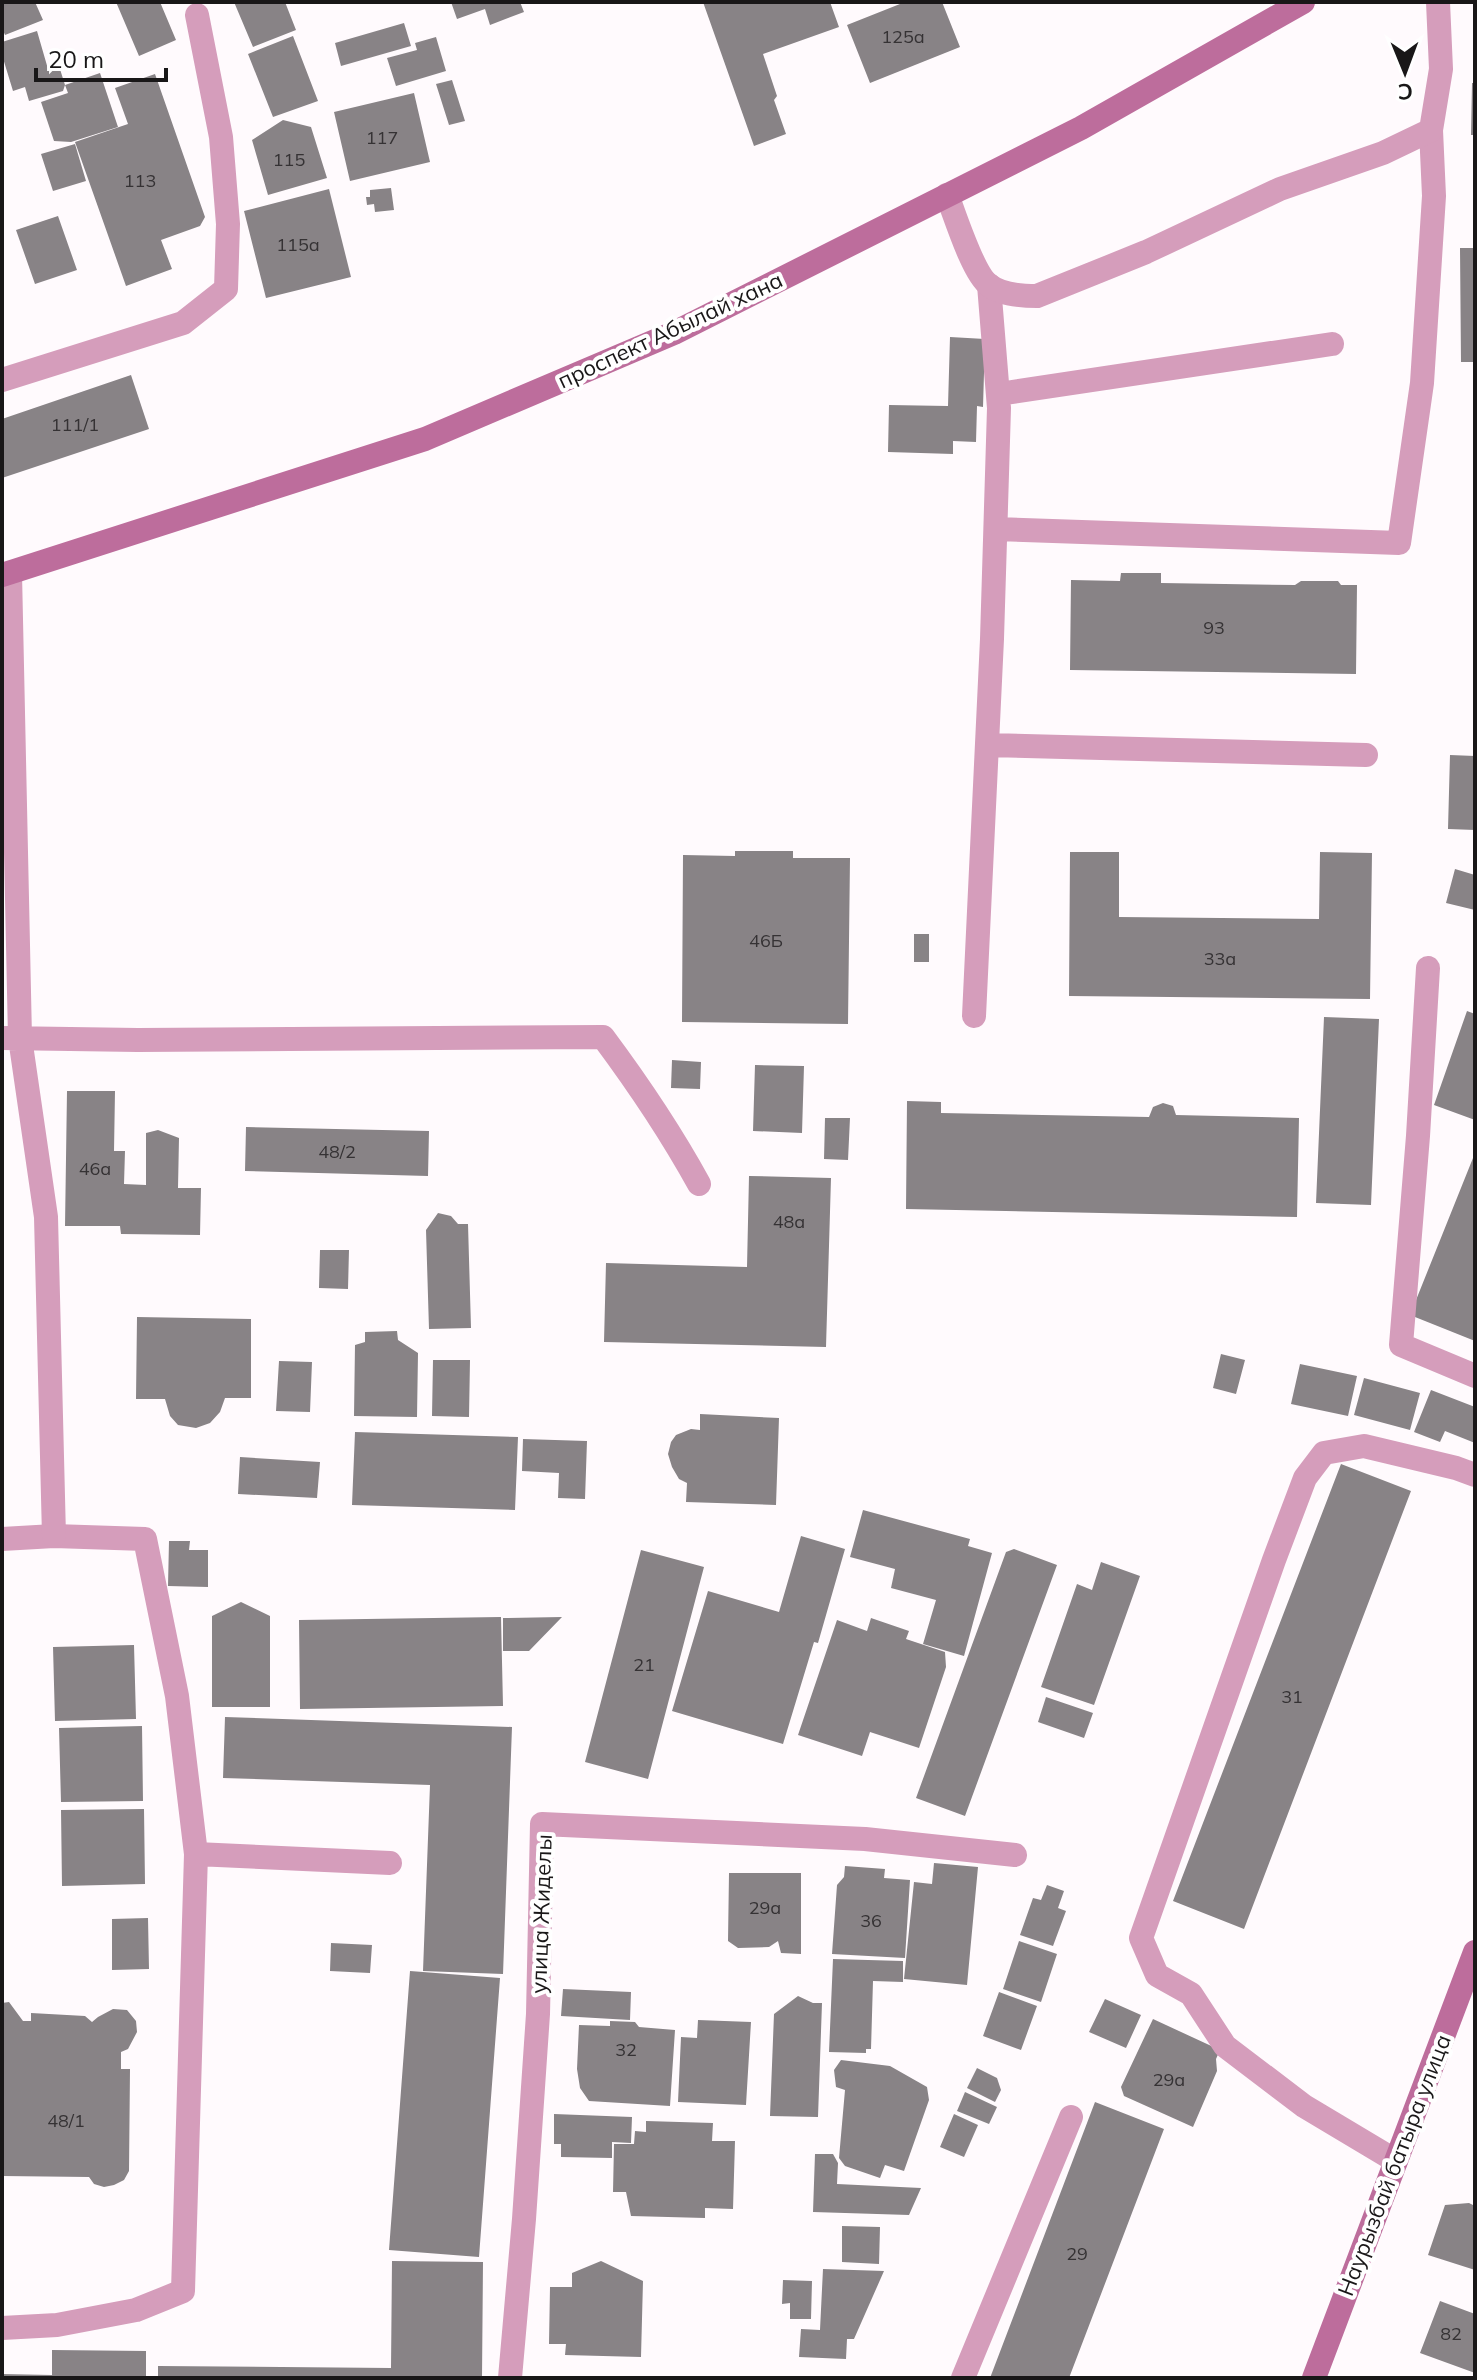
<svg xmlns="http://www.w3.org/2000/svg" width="1477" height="2380" viewBox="0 0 1477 2380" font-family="Mulish,sans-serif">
  <rect width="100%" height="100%" fill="#fffafd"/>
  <path fill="#888386" d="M2,2H35L43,20L5,35L2,28Z
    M116,2H160L176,40L139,56Z
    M234,2H285L296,30L253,47Z
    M451,2H520L524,12L490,25L485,9L457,19Z
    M703,2H830L839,27L763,54L777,96L774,100L786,134L754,146Z
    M905,2H942L960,47L870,83L847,25Z
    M404,23L411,46L341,66L335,43Z
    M37,31L48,69L59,66L65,85L63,91L29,101L25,87L13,91L2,55V42Z
    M293,36L318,101L273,117L248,54Z
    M436,37L446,71L396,86L387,58L417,50L415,43Z
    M100,73L118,127L71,142L54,141L41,102L68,93L65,85Z
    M155,74L205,217L200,226L161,240L172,269L126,286L75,142L128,124L115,88Z
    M452,80L465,121L449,125L436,84Z
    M1472,83H1475V135H1471Z
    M414,93L430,162L350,181L334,112Z
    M283,120L311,127L327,178L268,195L252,140Z
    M75,144L86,181L53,191L41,154Z
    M391,188L394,210L375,212L374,204L367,205L366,197H370V190Z
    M329,189L351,277L266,298L244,211Z
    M58,216L77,270L35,284L16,230Z
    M1460,248H1475V362H1461Z
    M950,337L985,339L983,407L977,406L976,442L953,441V454L888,452L889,405L948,406Z
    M131,375L149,429L2,478V419Z
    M1121,573H1161V583L1295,585L1301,581H1338L1341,585H1357L1356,674L1070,670L1071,580L1120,581Z
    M1450,755L1475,756V830L1448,829Z
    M735,851H793V858H850L848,1024L682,1022L683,855L735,856Z
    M1070,852H1119V917L1319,919L1320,852L1372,853L1370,999L1069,996Z
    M1455,869L1475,875V910L1446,903Z
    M914,934H929V962H914Z
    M1467,1011L1475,1014V1120L1434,1105Z
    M1324,1017L1379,1019L1371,1205L1316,1203Z
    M672,1060L701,1062L700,1089L671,1088Z
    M755,1065L804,1066L802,1133L753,1131Z
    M67,1091H115L114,1151H125L124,1184L146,1185V1133L158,1130L179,1138L178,1188H201L200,1235L121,1234L120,1226H65Z
    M907,1101L941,1102V1113L1149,1117L1153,1107L1163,1103L1173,1106L1176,1115L1299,1118L1297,1217L906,1209Z
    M825,1118H850L848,1160L824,1159Z
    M246,1127L429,1131L428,1176L245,1171Z
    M1475,1153V1341L1410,1315Z
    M749,1176L831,1178L826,1347L604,1342L606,1263L747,1267Z
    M438,1213L451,1216L458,1224H468L471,1328L429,1329L426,1230Z
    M320,1250H349L348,1289L319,1288Z
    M137,1317L251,1319V1398H225L220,1412L210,1423L196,1428L178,1425L170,1416L165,1399H136Z
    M397,1331L398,1340L418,1353L417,1417L354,1416L355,1345L365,1342V1332Z
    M1221,1354L1245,1360L1236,1394L1213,1388Z
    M433,1360H470L469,1417L432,1416Z
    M279,1361L312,1362L310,1412L276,1411Z
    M1300,1364L1357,1376L1348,1416L1291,1404Z
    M1364,1378L1420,1393L1410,1430L1354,1415Z
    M1431,1390L1475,1407V1443L1445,1431L1440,1442L1414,1432Z
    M700,1414L779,1418L776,1505L686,1502L687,1483L679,1479L672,1467L668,1454L671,1442L676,1435L691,1429L700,1430Z
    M355,1432L518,1437L515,1510L352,1505Z
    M523,1439L587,1441L585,1499L558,1498L559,1473L522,1471Z
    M240,1457L320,1462L317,1498L238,1494Z
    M1341,1464L1411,1491L1244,1929L1173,1901Z
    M863,1510L970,1539L968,1546L992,1553L964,1656L923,1644L936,1600L891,1588L895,1569L850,1557Z
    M801,1536L845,1549L818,1643L814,1642L783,1744L672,1711L708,1591L779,1612Z
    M169,1541H190L189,1550H208V1587L168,1586Z
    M1014,1549L1057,1565L965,1816L916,1798L1006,1552Z
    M641,1550L704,1567L648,1779L585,1762Z
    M1101,1562L1140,1576L1094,1705L1041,1687L1077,1584L1092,1590Z
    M241,1602L270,1616V1707H212V1616Z
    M501,1617L503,1706L300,1709L299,1620Z
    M562,1617L529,1651H503V1618Z
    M871,1618L909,1631L906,1639L945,1652L946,1667L919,1748L870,1732L862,1756L798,1735L837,1620L867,1631Z
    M134,1645L136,1719L55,1721L53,1647Z
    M1046,1697L1093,1713L1084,1738L1038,1722Z
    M225,1717L512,1727L503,1974L423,1971L430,1785L223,1778Z
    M142,1726L143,1801L61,1802L59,1728Z
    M144,1809L145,1884L62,1886L61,1810Z
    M934,1863L978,1867L967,1985L904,1979L914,1882L932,1884Z
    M845,1866L885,1869L884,1878L910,1880L905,1958L832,1954L837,1885L844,1877Z
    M729,1873H801V1954L781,1953L778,1941L769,1947L738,1948L728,1941Z
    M1047,1885L1064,1891L1058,1908L1066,1911L1053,1946L1020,1935L1033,1898L1041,1900Z
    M148,1918L149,1969L112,1970V1919Z
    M1019,1941L1057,1954L1041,2002L1003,1989Z
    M331,1943L372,1945L370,1973L330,1971Z
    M833,1959L903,1961V1982L873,1981L871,2049H866V2053L829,2052Z
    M410,1971L500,1978L479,2257L389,2250Z
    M563,1989L631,1992L630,2020L561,2016Z
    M999,1992L1037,2006L1021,2050L983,2036Z
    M798,1996L813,2003H822L818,2117L770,2116L774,2014Z
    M1105,1999L1141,2015L1126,2048L1089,2032Z
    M9,2002L23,2021H31V2013L85,2016L92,2022L98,2017L113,2009L127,2010L136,2021L137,2032L128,2049L121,2052V2069H130L129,2171L124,2180L114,2185L104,2187L94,2184L89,2177L2,2176V2003Z
    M1153,2019L1220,2050L1216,2059L1217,2071L1193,2127L1124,2096L1121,2087Z
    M698,2020L751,2022L746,2105L678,2102L681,2037L697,2038Z
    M610,2021L635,2022L639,2027L675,2030L670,2106L589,2101L580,2088L577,2069L579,2025L610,2026Z
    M841,2060L890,2066L927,2087L929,2100L904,2171L885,2165L880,2178L845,2166L839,2158L845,2090L836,2087L834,2070Z
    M977,2068L997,2078L1001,2090L995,2102L967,2088Z
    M965,2092L997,2107L989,2124L957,2111Z
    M1095,2102L1164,2129L1069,2378H990Z
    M554,2114L632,2117L631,2143L612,2142V2158L561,2157V2144H554Z
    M954,2114L978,2125L964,2157L940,2147Z
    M646,2121L713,2123L712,2141H735L733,2209L705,2208V2218L631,2216L626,2192H613L614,2144H634L635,2131L646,2132Z
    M815,2154H833L838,2163L837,2184L921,2188L909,2215L813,2212Z
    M1469,2203L1475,2206V2270L1428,2255L1445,2205Z
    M842,2226L880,2227L879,2264L842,2262Z
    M392,2261L483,2262L482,2378H158V2366L391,2368Z
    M601,2261L643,2281L641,2357L565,2355L566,2344H549L550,2287H572V2273Z
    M823,2269L884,2271L854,2339H847L846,2359L799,2357L801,2329L820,2330Z
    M783,2280L812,2281L811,2319H790V2303L782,2304Z
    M1440,2301L1475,2314V2373L1420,2353Z
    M52,2350L146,2351V2378H2V2374L52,2375Z"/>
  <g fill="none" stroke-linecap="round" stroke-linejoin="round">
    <path stroke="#d59dbb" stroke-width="24" d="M2,380L183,323L226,289L228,224L221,137L197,15
      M999,394L1332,344
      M996,529L1399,543L1422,383L1434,196L1431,130
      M988,745L1366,755
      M1428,968L1418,1136L1401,1345L1475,1376
      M974,1016L992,639L999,408L989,285
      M2,1539L54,1536L145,1539L177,1696L196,1854L183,2291L136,2310L57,2325L2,2328
      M196,1854L390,1863
      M1396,2161L1304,2106L1225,2046L1191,1994L1157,1975L1141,1938L1274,1560L1305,1478L1324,1453L1364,1446L1456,1468L1475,1475
      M963,2378L1071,2117"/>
    <path stroke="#d59dbb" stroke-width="24" d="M947,195C955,215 973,274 989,285C1001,295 1022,296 1037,296L1146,252L1280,189L1383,153L1431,130L1441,69L1438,2
      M10,573L20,1038L46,1217L54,1536
      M2,1038L138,1040L603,1037C638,1084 671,1133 699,1184
      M510,2378L524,2219L538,2014L542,1824L865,1839L1015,1855"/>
    <path stroke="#bd6d9c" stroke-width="24" d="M2,575L425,439L674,333L1081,128L1303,2
      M1314,2378L1475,1952"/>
  </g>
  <g text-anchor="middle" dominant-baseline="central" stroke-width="8" stroke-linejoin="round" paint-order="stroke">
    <g font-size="18" fill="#353234">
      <text x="903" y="36">125а</text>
      <text x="382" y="137">117</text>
      <text x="289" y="159">115</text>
      <text x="140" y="180">113</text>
      <text x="298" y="244">115а</text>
      <text x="75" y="424">111/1</text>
      <text x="1214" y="627">93</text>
      <text x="766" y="940">46Б</text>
      <text x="1220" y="958">33а</text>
      <text x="337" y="1151">48/2</text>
      <text x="95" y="1168">46а</text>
      <text x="789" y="1221">48а</text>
      <text x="644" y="1664">21</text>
      <text x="1292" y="1696">31</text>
      <text x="765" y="1907">29а</text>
      <text x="871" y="1920">36</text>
      <text x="626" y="2049">32</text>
      <text x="1169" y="2079">29а</text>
      <text x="66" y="2120">48/1</text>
      <text x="1077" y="2253">29</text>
      <text x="1451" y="2333">82</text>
    </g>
    <g font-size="22" fill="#191718" stroke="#fff">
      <text transform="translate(670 330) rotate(-25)">проспект Абылай хана</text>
      <text transform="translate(541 1914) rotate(-88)">улица Жиделы</text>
      <text transform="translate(1394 2165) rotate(-69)">Наурызбай батыра улица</text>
    </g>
  </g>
  <rect width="1477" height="2380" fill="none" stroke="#191718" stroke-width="8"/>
  <g transform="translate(1405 72) rotate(179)" stroke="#ffffff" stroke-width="6" paint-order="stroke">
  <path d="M0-6L14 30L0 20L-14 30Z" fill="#191718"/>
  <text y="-12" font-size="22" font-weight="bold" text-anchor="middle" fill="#191718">С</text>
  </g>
  <path d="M36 68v12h130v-12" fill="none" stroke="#191718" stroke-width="4"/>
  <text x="48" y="68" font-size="24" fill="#191718" stroke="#ffffff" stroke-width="6" paint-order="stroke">20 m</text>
</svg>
